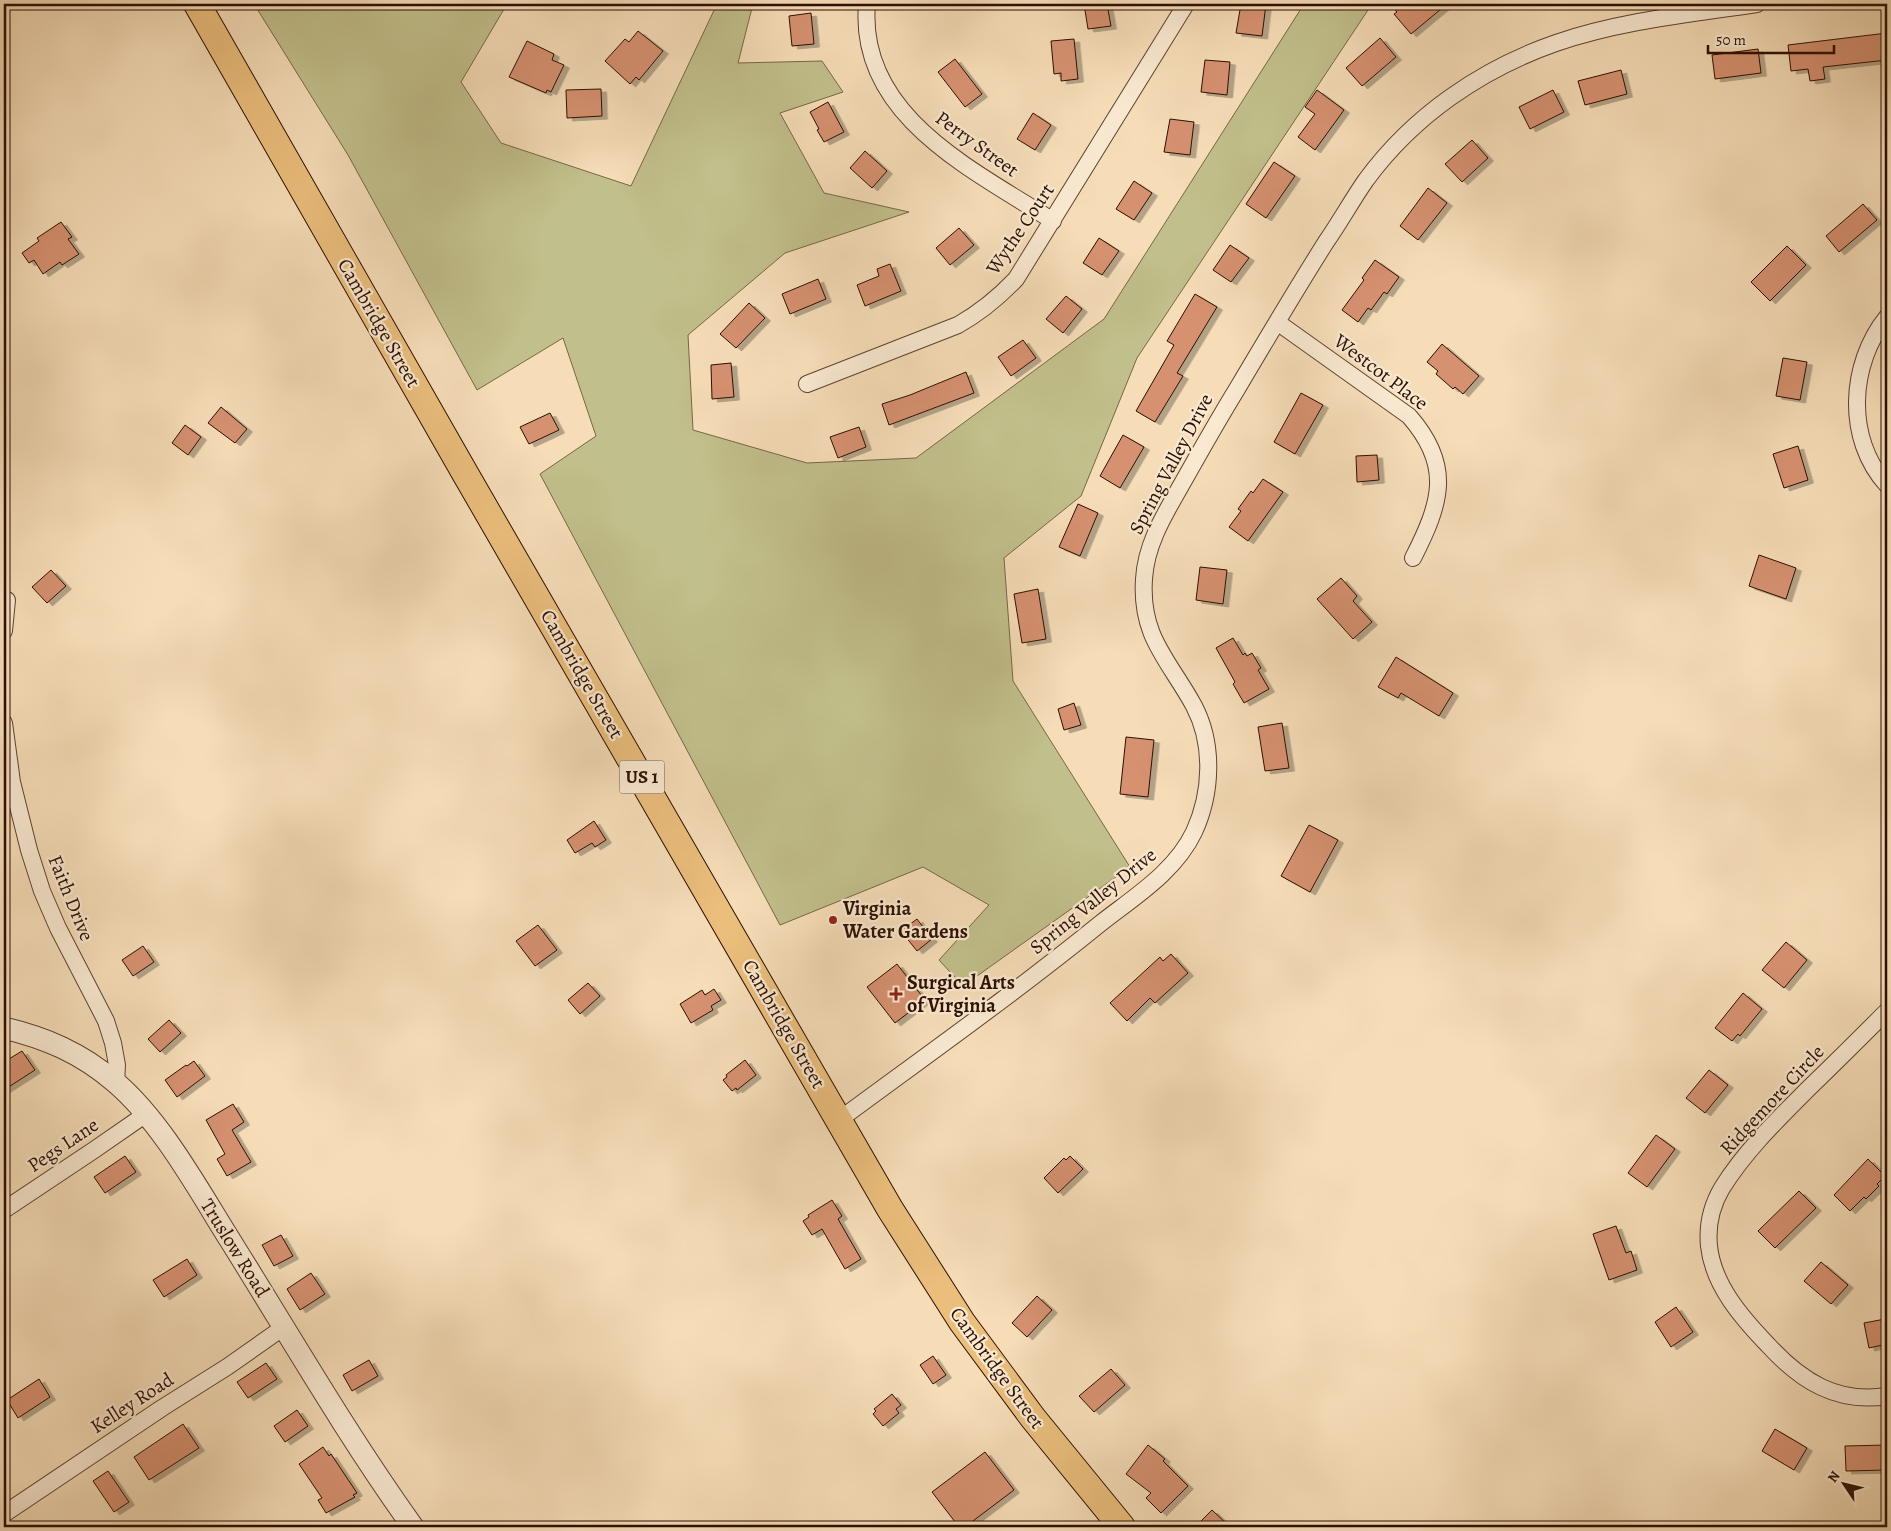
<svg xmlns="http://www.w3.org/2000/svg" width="1891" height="1531" viewBox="0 0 1891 1531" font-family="Alegreya,serif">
  <defs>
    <filter id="shadow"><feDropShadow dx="5.5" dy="3" stdDeviation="0" flood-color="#0004"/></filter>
  </defs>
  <rect width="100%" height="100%" fill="#f6ddb8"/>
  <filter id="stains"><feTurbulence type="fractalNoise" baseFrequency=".004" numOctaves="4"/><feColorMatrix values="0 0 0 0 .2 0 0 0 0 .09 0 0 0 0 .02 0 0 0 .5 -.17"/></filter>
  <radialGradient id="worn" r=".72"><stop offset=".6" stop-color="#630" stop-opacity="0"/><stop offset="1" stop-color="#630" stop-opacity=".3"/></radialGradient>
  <path fill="#c1bf8b" stroke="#766746" d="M254,4H507L461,82L501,143L631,186L717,4H753L738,63L822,61L843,92L780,113L824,193L909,212L785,253L688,335L693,430L807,463L916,458L1104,319L1304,4H1372L1137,358L1081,496L1004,558L1013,681L1130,867L963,986L939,960L989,905L923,867L780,925L540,474L596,436L563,338L477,390L348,155Z"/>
  <path fill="#d69171" stroke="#2c0f00" filter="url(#shadow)" d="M1084,4H1107L1111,26L1088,29Z
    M1241,4H1266L1262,36L1236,33Z
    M1390,4H1447L1411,34L1394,14L1397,12Z
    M811,13L814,44L792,46L789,16Z
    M638,31L663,51L639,80L636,77L630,84L605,61L625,39L629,42Z
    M1887,33V60L1823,67L1825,79L1810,81L1808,69L1791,71L1788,45Z
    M1380,38L1396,57L1362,86L1346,68Z
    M1074,39L1078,79L1061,81V73L1054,74L1051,41Z
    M527,41L554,54L552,60L564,65L551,92L547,90L546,93L509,77Z
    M1758,49L1761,73L1715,79L1712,55Z
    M955,59L982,94L965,107L938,72Z
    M1205,60L1230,62L1227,95L1201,92Z
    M1621,70L1627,94L1585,105L1578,81Z
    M601,89L602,116L567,118L566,90Z
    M1317,90L1344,110L1315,150L1298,137L1315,114L1305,107Z
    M1553,90L1564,112L1530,129L1519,107Z
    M828,102L844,132L824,142L817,130L819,129L810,112Z
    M1033,113L1051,125L1035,150L1017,139Z
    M1170,119L1194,122L1190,155L1164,152Z
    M1472,140L1488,158L1462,182L1445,164Z
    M865,151L887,171L872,188L850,168Z
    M1274,162L1295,176L1266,218L1246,204Z
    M1134,181L1152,193L1134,220L1116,209Z
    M1428,188L1447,203L1418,240L1400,226Z
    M1863,204L1877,220L1839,252L1826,236Z
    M61,222L72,237L68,239L79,254L62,265L60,262L43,274L34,260L29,263L22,253L39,241L37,238Z
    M959,228L974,245L950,265L936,248Z
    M1099,238L1119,251L1102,275L1083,263Z
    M1230,245L1249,258L1231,282L1213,270Z
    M1787,246L1806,265L1770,301L1751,282Z
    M1375,260L1399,277L1387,294L1384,292L1371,310L1368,308L1358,322L1342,310L1364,280L1362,278Z
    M890,264L901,291L865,306L857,285L879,276L877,269Z
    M818,279L826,299L790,314L782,294Z
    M1195,294L1217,307L1177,373L1183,376L1155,422L1136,411L1174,345L1167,341Z
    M1066,296L1082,309L1063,333L1046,319Z
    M749,303L765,318L736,348L720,334Z
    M1023,340L1036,358L1011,376L998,357Z
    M1442,344L1479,376L1463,394L1455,387L1453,389L1436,374L1438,371L1427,362Z
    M1783,358L1807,362L1800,400L1776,396Z
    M731,363L734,397L712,399L711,365Z
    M966,372L974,393L889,425L882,404L910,395Z
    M1301,393L1323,405L1295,454L1274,442Z
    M221,407L247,429L235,443L208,423Z
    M550,413L559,430L529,444L520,427Z
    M185,425L201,437L188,455L172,443Z
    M859,427L866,447L838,458L830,437Z
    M1123,435L1144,447L1120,488L1100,476Z
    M1798,446L1808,480L1784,488L1773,454Z
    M1377,455L1379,480L1357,482L1356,456Z
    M1263,479L1283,492L1248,541L1229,527L1241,511L1238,509L1251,491L1253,493Z
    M1078,504L1098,513L1080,556L1059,547Z
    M1759,555L1796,568L1786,599L1749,586Z
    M1200,567L1227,570L1223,604L1196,600Z
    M51,570L66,586L47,603L32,587Z
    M1341,578L1357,596L1353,601L1372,622L1353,639L1317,599Z
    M1038,589L1046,639L1022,643L1014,594Z
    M1233,638L1243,655L1245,653L1247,656L1252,653L1261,668L1258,670L1269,689L1244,703L1233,684L1235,682L1216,648Z
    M1396,657L1453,693L1439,716L1401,693L1398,698L1378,687Z
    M1074,703L1081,725L1064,730L1058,709Z
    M1282,723L1289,768L1265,771L1258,727Z
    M1126,737L1154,740L1148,797L1120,794Z
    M594,821L606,840L595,847L592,843L575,853L567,840Z
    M1309,825L1338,840L1310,892L1281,876Z
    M917,919L932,939L917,951L901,931Z
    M538,925L557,950L535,966L516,941Z
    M1786,942L1807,960L1784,988L1762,970Z
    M143,946L154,962L133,976L122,960Z
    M1171,954L1188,973L1155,1003L1150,998L1127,1021L1110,1003L1160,957L1163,961Z
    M897,964L925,1000L895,1023L867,987Z
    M588,983L600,996L580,1014L568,1000Z
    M714,989L721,1000L711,1006L713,1010L691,1023L680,1004L702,990L705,995Z
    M1743,993L1762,1009L1740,1036L1738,1034L1732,1041L1715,1028Z
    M169,1020L181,1033L160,1052L148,1039Z
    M22,1051L35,1070L4,1090V1062Z
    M745,1060L756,1075L737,1090L736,1088L732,1091L723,1080L727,1077L726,1075Z
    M194,1061L205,1076L177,1097L165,1080L186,1065L187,1066Z
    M1709,1070L1728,1085L1705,1113L1686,1098Z
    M233,1104L244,1122L232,1130L251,1162L227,1176L217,1159L225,1154L206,1120Z
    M1656,1135L1675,1149L1647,1187L1628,1173Z
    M125,1156L136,1172L105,1193L94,1177Z
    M1070,1156L1083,1169L1058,1193L1044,1178L1064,1158L1066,1160Z
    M1868,1159L1885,1176L1877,1184L1879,1186L1866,1199L1864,1197L1850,1211L1834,1195Z
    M1799,1191L1816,1208L1775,1248L1758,1231Z
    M832,1200L842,1216L838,1219L861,1259L845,1269L822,1229L812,1235L803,1221L809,1217L808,1215Z
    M1616,1226L1626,1253L1631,1251L1637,1270L1609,1280L1593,1234Z
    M281,1235L293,1256L274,1266L262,1245Z
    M187,1259L197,1275L164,1297L153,1280Z
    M1821,1262L1848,1285L1831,1304L1804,1281Z
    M311,1273L325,1294L300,1310L287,1289Z
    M1037,1296L1052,1310L1027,1337L1012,1323Z
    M1676,1307L1693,1332L1671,1347L1655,1322Z
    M1885,1319V1322L1887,1321V1344L1869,1348L1864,1323Z
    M933,1356L946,1375L933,1384L920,1365Z
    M369,1360L378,1376L352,1391L343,1375Z
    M266,1363L277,1379L248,1398L237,1382Z
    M1111,1369L1125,1385L1094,1412L1079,1396Z
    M39,1379L50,1397L18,1418L7,1400Z
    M892,1394L901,1405L896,1409L899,1413L883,1426L873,1414L876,1411L874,1409Z
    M297,1410L308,1426L285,1442L274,1426Z
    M183,1424L199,1448L149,1480L134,1457Z
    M1775,1429L1807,1448L1794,1470L1762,1451Z
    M1148,1445L1165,1459L1163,1461L1188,1486L1161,1513L1146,1498L1151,1493L1126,1474Z
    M1887,1445V1470L1846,1471L1845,1446Z
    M323,1447L329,1456L331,1454L357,1493L353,1495L355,1497L326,1513L318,1500L322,1498L299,1464Z
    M985,1452L1014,1490L965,1527H959L932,1492Z
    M108,1471L129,1502L114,1512L93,1481Z
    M1212,1510L1230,1527H1195Z"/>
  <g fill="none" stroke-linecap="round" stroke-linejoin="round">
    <g stroke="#5e422e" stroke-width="18">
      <path id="minor" d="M867,4C857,116 974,170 1053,221
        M1887,317C1849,364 1845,439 1887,485
        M1277,322L1409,416C1453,466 1441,503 1413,558
        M807,384L958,325C981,312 998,298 1016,279L1186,4
        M4,631L7,600
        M4,723L12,782L29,850L42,891L58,928L106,1021L113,1043L117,1065L116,1083
        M1887,1011C1861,1037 1835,1063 1809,1088C1778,1119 1745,1151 1722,1188C1712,1205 1707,1226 1709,1246C1713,1285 1742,1318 1768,1345C1801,1381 1837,1404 1887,1396
        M839,1120C927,1055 1016,992 1101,923C1134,897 1175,872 1194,832C1212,793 1214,744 1194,706C1169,660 1140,637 1144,579C1146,543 1166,512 1183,482C1201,450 1218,420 1237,389C1266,340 1295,291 1326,242C1340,222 1352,200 1366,180C1413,116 1481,69 1556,43C1620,21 1690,14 1757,4
        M4,1210L94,1150L146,1114
        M4,1514L162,1408L227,1367L284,1327"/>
    </g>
    <g stroke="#5e422e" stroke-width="23">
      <path id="tertiary" d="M4,1028C46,1038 81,1053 115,1082C161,1121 198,1189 230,1240C290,1336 347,1435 413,1527"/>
    </g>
    <g stroke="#2c0f00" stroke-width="28">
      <path id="primary" d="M197,4L466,475L890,1209L962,1322L1033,1418L1122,1527"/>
    </g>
    <use href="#minor" stroke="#f9e9d1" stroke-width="16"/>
    <use href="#tertiary" stroke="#f9e9d1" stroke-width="21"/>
    <use href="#primary" stroke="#ebbe7c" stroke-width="26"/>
  </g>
  <g fill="#8f2418" stroke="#f9e9d1" stroke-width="2">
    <circle cx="833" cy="920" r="5"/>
    <path d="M893.5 986.5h5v5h5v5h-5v5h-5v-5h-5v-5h5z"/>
  </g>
  <g text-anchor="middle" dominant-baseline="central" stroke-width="4.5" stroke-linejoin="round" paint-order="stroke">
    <rect fill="#f9e9d1" stroke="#6a503f" stroke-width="1" x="619.5" y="760.5" width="45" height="33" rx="4"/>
    <g font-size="19" font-weight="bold" fill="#2c0f00">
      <text x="642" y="777">US 1</text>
    </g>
    <g font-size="20" fill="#2c0f00" stroke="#f9e9d1">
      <text transform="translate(977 144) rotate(36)">Perry Street</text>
      <text transform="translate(1020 229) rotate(-56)">Wythe Court</text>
      <text transform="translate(379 323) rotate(60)">Cambridge Street</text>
      <text transform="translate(1381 372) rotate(37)">Westcot Place</text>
      <text transform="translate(1171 464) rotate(-62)">Spring Valley Drive</text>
      <text transform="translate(582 674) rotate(60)">Cambridge Street</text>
      <text transform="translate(71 898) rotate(68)">Faith Drive</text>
      <text transform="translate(1093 901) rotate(-39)">Spring Valley Drive</text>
      <text transform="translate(784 1024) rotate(60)">Cambridge Street</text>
      <text transform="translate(1772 1100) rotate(-47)">Ridgemore Circle</text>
      <text transform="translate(63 1145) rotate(-34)">Pegs Lane</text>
      <text transform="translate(235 1248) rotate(58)">Truslow Road</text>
      <text transform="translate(997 1368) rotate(54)">Cambridge Street</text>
      <text transform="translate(132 1403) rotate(-33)">Kelley Road</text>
    </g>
    <g font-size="20" font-weight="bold" fill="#2c0f00" stroke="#f9e9d1" text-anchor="start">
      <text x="843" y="908">Virginia<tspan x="843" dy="23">Water Gardens</tspan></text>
      <text x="907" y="982">Surgical Arts<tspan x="907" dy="23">of Virginia</tspan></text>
    </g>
  </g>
  <rect width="1891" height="1531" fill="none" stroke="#f6ddb8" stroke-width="20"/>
  <rect x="5" y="5" width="1881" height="1521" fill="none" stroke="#2c0f00" stroke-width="2.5"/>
  <rect x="10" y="10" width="1871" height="1511" fill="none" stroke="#2c0f00"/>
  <g transform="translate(1844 1484) rotate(305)" stroke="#f9e9d1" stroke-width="4" paint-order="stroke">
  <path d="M0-4L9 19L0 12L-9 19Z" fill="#2c0f00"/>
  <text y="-8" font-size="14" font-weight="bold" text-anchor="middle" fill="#2c0f00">N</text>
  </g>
  <path d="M1708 45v8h126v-8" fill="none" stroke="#2c0f00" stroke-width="2.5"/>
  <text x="1716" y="45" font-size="15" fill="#2c0f00" stroke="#f9e9d1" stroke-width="4" paint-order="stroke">50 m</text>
  <rect width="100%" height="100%" filter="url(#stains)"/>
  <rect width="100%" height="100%" fill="url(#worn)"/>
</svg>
